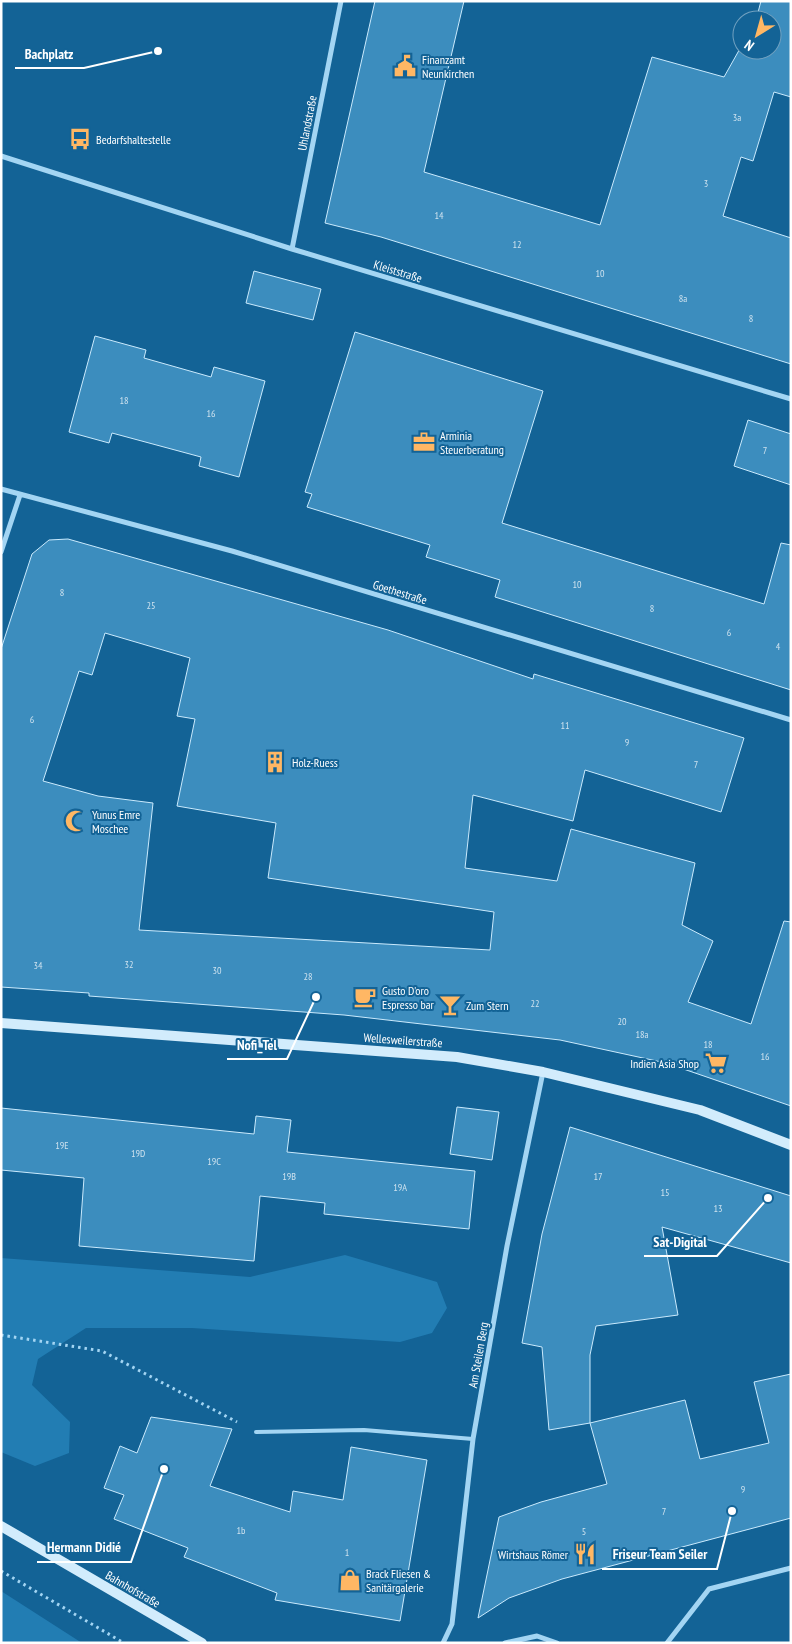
<svg xmlns="http://www.w3.org/2000/svg" width="792" height="1644" viewBox="0 0 792 1644" font-family="'PT Sans Narrow',sans-serif">
  <rect width="100%" height="100%" fill="#136396"/>
  <path fill="#227db3" d="M345,1255L437,1282L447,1308L432,1333L400,1342L192,1328H86L38,1359L32,1385L70,1422L69,1453L35,1466L1,1452V1258L250,1277Z
    M1,1591L82,1643H1Z"/>
  <path fill="#3c8dbe" stroke="#caeafd" fill-rule="evenodd" d="M375,1H464L424,172L600,225L652,57L724,77L742,45V50H772V20H756L761,1H791V97L774,92L753,161L741,157L723,216L791,238V364L381,237L325,223Z
    M254,271L321,289L313,320L246,303Z
    M355,332L543,391L502,523L764,604L781,543L791,545V690L495,597L500,580L426,557L430,545L307,507L312,494L305,492Z
    M95,336L146,350L144,358L211,377L214,367L265,381L239,477L199,466L201,457L112,433L109,443L69,432Z
    M748,420L791,434V485L734,466Z
    M68,539L388,630L533,679L534,674L744,738L721,812L585,770L573,821L473,795L465,868L557,881L571,829L695,863L682,925L713,941L688,1002L751,1024L784,921L791,922V1106L666,1063L560,1040L344,1015L89,996V993L1,987V649L32,554L49,540ZM105,633L190,658L177,716L195,719L177,806L276,823L268,878L494,912L490,950L139,930L153,803L98,796L43,781L79,671L92,675Z
    M457,1107L499,1112L492,1160L450,1154Z
    M1,1108L254,1134L256,1116L291,1120L287,1152L475,1171L469,1229L324,1214L325,1203L260,1196L254,1261L79,1246L84,1178L1,1170Z
    M570,1127L791,1196V1263L662,1227L678,1315L596,1326L590,1355V1423L549,1430L542,1347L522,1343L542,1234Z
    M791,1374V1518L562,1579L509,1598L478,1618L499,1517L541,1502L607,1484L590,1423L685,1400L700,1459L769,1443L754,1382Z
    M151,1417L232,1429L210,1486L290,1512L293,1491L343,1500L351,1447L427,1460L400,1621L275,1600L277,1593L184,1557L188,1548L114,1519L124,1495L104,1488L120,1446L137,1453Z"/>
  <g fill="none" stroke-linecap="round" stroke-linejoin="round">
    <path stroke="#a3d5f3" stroke-width="3" stroke-dasharray="2.5 4" stroke-linecap="butt" d="M1,1335L102,1351L237,1422
      M1,1571L124,1643"/>
    <path stroke="#a3d5f3" stroke-width="4" d="M256,1432L364,1430L473,1439"/>
    <path stroke="#a3d5f3" stroke-width="5" d="M1,156L292,249L791,399
      M292,249L341,1
      M1,489L232,551L791,720
      M1,552L20,495
      M443,1643L452,1624L473,1439L507,1246L543,1072
      M505,1643L537,1636L557,1643
      M667,1643L709,1589L791,1568"/>
    <path stroke="#d2ecfc" stroke-width="10" d="M1,1023L457,1057L543,1072L700,1110L791,1145
      M1,1526L202,1643"/>
  </g>
  <defs>
    <g id="civic-bare" transform="scale(1.725)"><path d="M-.6-6.5H3V-4.5H.6V-3L4-1V1h2V6H-6V1h2V-1L-.6-3ZM-1.2 2.5V6h2.4V2.5Z" fill="#ffb764" stroke="#136396" stroke-width="2.5" paint-order="stroke"/></g>
    <g id="bus-bare" transform="scale(1.725)"><path d="M-5-6H5V4H4V6H2V4H-2V6H-4V4H-5ZM-3.5-4V0h7V-4ZM-3.5 1.2v1.5H-2V1.2ZM2 1.2v1.5H3.5V1.2Z" fill="#ffb764" stroke="#136396" stroke-width="2.5" paint-order="stroke"/></g>
    <g id="office-bare" transform="scale(1.725)"><path d="M-6-3h4V-5.5h4V-3h4V5H-6ZM-1-4.5V-3h2v-1.5ZM-6 0V1H6V0Z" fill="#ffb764" stroke="#136396" stroke-width="2.5" paint-order="stroke"/></g>
    <g id="building-bare" transform="scale(1.725)"><path d="M-4-6H4V6H1V3H-1V6H-4ZM-2.5-4.3h1.7v1.8h-1.7ZM.8-4.3h1.7v1.8H.8ZM-2.5-1h1.7V.8h-1.7ZM.8-1h1.7V.8H.8Z" fill="#ffb764" stroke="#136396" stroke-width="2.5" paint-order="stroke"/></g>
    <g id="mosque-bare" transform="scale(1.725)"><path d="M3.5-4.9A6 6 0 1 0 3.5 4.9A5 5 0 1 1 3.5-4.9Z" fill="#ffb764" stroke="#136396" stroke-width="2.5" paint-order="stroke"/></g>
    <g id="cafe-bare" transform="scale(1.725)"><path d="M-5.5-4.5H6V0H3Q3 3.5 0 3.5H-2.5Q-5.5 3.5-5.5 0ZM3-3.2v2h1.7v-2ZM-6 4.5H4V6H-6Z" fill="#ffb764" stroke="#136396" stroke-width="2.5" paint-order="stroke"/></g>
    <g id="bar-bare" transform="scale(1.725)"><path d="M-6-5H6L.8 .8V4.5H3.5V6h-7V4.5H-.8V.8Z" fill="#ffb764" stroke="#136396" stroke-width="2.5" paint-order="stroke"/></g>
    <g id="supermarket-bare" transform="scale(1.725)"><path d="M-6-5.5h2.5l.6 2H6L4.5 2H-2.5L-4.4-4H-6ZM-1.5 3.2a1.3 1.3 0 1 0 .1 0ZM3 3.2a1.3 1.3 0 1 0 .1 0Z" fill="#ffb764" stroke="#136396" stroke-width="2.5" paint-order="stroke"/></g>
    <g id="restaurant-bare" transform="scale(1.725)"><path d="M-5-6h1v4h1v-4h1v4h1v-4h1v5L-1.5 .5V6h-2V.5L-5-1ZM5-6V6H3V1.5H1.5Q1.5-4 5-6Z" fill="#ffb764" stroke="#136396" stroke-width="2.5" paint-order="stroke"/></g>
    <g id="shop-bare" transform="scale(1.725)"><path d="M-5-2.5h2.3a2.7 3.5 0 0 1 5.4 0H5L5.5 6h-11ZM-1.5-2.5h3a1.5 2.3 0 0 0-3 0Z" fill="#ffb764" stroke="#136396" stroke-width="2.5" paint-order="stroke"/></g>
  </defs>
  <g fill-rule="evenodd">
    <use href="#civic-bare" x="405" y="66"/>
    <use href="#bus-bare" x="80" y="139"/>
    <use href="#office-bare" x="424" y="442"/>
    <use href="#building-bare" x="275" y="762"/>
    <use href="#mosque-bare" x="76" y="821"/>
    <use href="#cafe-bare" x="365" y="997"/>
    <use href="#bar-bare" x="450" y="1005"/>
    <use href="#supermarket-bare" x="716" y="1063"/>
    <use href="#restaurant-bare" x="585" y="1554"/>
    <use href="#shop-bare" x="350" y="1580"/>
  </g>
  <g text-anchor="middle" dominant-baseline="central" stroke-width="4" stroke-linejoin="round" paint-order="stroke">
    <g font-size="10" fill="#cee2ef">
      <text x="737" y="117">3a</text>
      <text x="706" y="183">3</text>
      <text x="439" y="215">14</text>
      <text x="517" y="244">12</text>
      <text x="600" y="273">10</text>
      <text x="683" y="298">8a</text>
      <text x="751" y="318">8</text>
      <text x="124" y="400">18</text>
      <text x="211" y="413">16</text>
      <text x="765" y="450">7</text>
      <text x="577" y="584">10</text>
      <text x="62" y="592">8</text>
      <text x="151" y="605">25</text>
      <text x="652" y="608">8</text>
      <text x="729" y="632">6</text>
      <text x="778" y="646">4</text>
      <text x="32" y="719">6</text>
      <text x="565" y="725">11</text>
      <text x="627" y="742">9</text>
      <text x="696" y="764">7</text>
      <text x="129" y="964">32</text>
      <text x="38" y="965">34</text>
      <text x="217" y="970">30</text>
      <text x="308" y="976">28</text>
      <text x="535" y="1003">22</text>
      <text x="622" y="1021">20</text>
      <text x="642" y="1034">18a</text>
      <text x="708" y="1044">18</text>
      <text x="765" y="1056">16</text>
      <text x="62" y="1145">19E</text>
      <text x="138" y="1153">19D</text>
      <text x="214" y="1161">19C</text>
      <text x="289" y="1176">19B</text>
      <text x="598" y="1176">17</text>
      <text x="400" y="1187">19A</text>
      <text x="665" y="1192">15</text>
      <text x="718" y="1208">13</text>
      <text x="743" y="1489">9</text>
      <text x="664" y="1511">7</text>
      <text x="241" y="1530">1b</text>
      <text x="584" y="1531">5</text>
      <text x="347" y="1552">1</text>
    </g>
    <g font-size="12" fill="#fff" stroke="#136396" text-anchor="start">
      <text x="422" y="59">Finanzamt<tspan x="422" dy="14">Neunkirchen</tspan></text>
      <text x="96" y="139">Bedarfshaltestelle</text>
      <text x="440" y="435">Arminia<tspan x="440" dy="14">Steuerberatung</tspan></text>
      <text x="292" y="762">Holz-Ruess</text>
      <text x="92" y="814">Yunus Emre<tspan x="92" dy="14">Moschee</tspan></text>
      <text x="382" y="990">Gusto D'oro<tspan x="382" dy="14">Espresso bar</tspan></text>
      <text x="466" y="1005">Zum Stern</text>
      <text x="699" y="1063" text-anchor="end">Indien Asia Shop</text>
      <text x="568" y="1554" text-anchor="end">Wirtshaus Römer</text>
      <text x="366" y="1573">Brack Fliesen &amp;<tspan x="366" dy="14">Sanitärgalerie</tspan></text>
    </g>
    <g font-size="12" fill="#fff" stroke="#136396">
      <text transform="translate(307 123) rotate(-79)">Uhlandstraße</text>
      <text transform="translate(398 271) rotate(17)">Kleiststraße</text>
      <text transform="translate(400 592) rotate(17)">Goethestraße</text>
      <text transform="translate(403 1040) rotate(4)">Wellesweilerstraße</text>
      <text transform="translate(478 1355) rotate(-80)">Am Steilen Berg</text>
      <text transform="translate(133 1589) rotate(30)">Bahnhofstraße</text>
    </g>
  </g>
  <path fill="none" stroke="#fff" stroke-width="2" d="M158 51L84 68H15M316 997L287 1059H227M768 1198L717 1256H644M164 1469L131 1562H37M732 1511L717 1569H602"/>
  <g fill="#fff" stroke="#136396" stroke-width="2">
    <circle cx="158" cy="51" r="5"/>
    <circle cx="316" cy="997" r="5"/>
    <circle cx="768" cy="1198" r="5"/>
    <circle cx="164" cy="1469" r="5"/>
    <circle cx="732" cy="1511" r="5"/>
  </g>
  <g font-size="14" text-anchor="middle" font-weight="bold" fill="#fff" stroke="#136396" stroke-width="4" stroke-linejoin="round" paint-order="stroke">
    <text x="49" y="59">Bachplatz</text>
    <text x="257" y="1050">Nofi_Tel</text>
    <text x="680" y="1247">Sat-Digital</text>
    <text x="84" y="1552">Hermann Didié</text>
    <text x="660" y="1559">Friseur Team Seiler</text>
  </g>
  <rect width="792" height="1644" fill="none" stroke="#ffffff" stroke-width="5"/>
  <g transform="translate(757 35) rotate(217)"><circle r="24" fill="#136396" stroke="#71a1c0"/>
  <path d="M0-4L9 19L0 12L-9 19Z" fill="#ffb764"/>
  <text y="-8" font-size="14" font-weight="bold" text-anchor="middle" fill="#ffffff">N</text>
  </g>
</svg>
